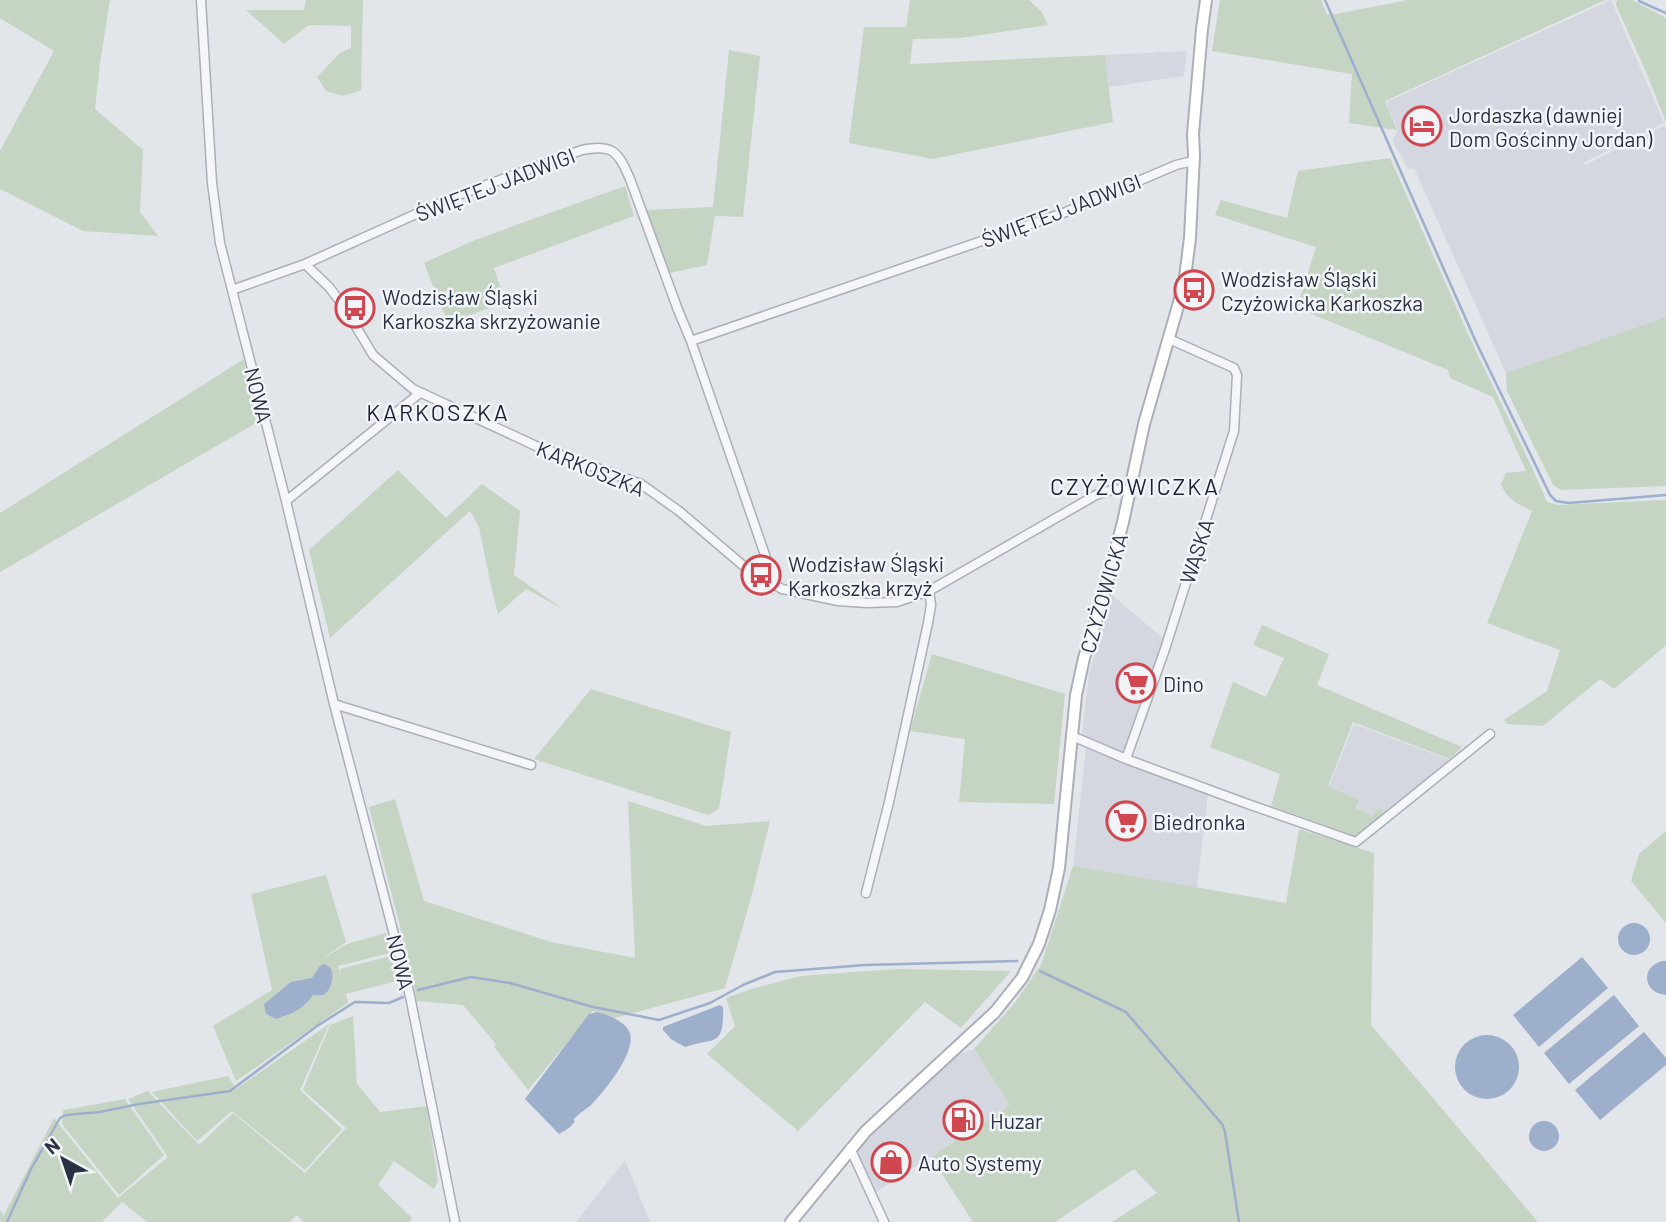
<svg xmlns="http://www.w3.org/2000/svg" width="1666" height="1222" viewBox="0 0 1666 1222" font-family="Barlow,sans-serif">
  <rect width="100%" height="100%" fill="#e2e5ea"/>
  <path fill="#d4d7df" d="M1611,0L1664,123L1583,163L1585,165L1665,125L1666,129V317L1506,373L1414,168L1408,169L1392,140L1398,130L1386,102Z
    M1187,51L1184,76L1109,87L1105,55Z
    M1112,595L1165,640L1126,752H1119L1089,741L1082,734L1089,674Z
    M1354,724L1450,760L1386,812L1377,808L1373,816L1357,808L1359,800L1329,786Z
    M1086,748L1208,794L1197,888L1073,866Z
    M974,1049L1010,1105L875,1193L858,1156V1149L905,1103L960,1054Z
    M625,1160L650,1222H576Z"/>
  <path fill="#c6d4c3" d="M0,0H110L100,63L95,109L143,150L140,212L158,236L83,231L0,189V151L54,51L0,18Z
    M306,0H363L361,90L343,96L326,91L317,77L340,53L351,48V26L309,25L284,44L246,10H304Z
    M910,0H1029L1042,12L1048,25L961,38L913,39L910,64L1105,55L1113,122L933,159L849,143L864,27H906Z
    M1220,0H1321L1327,15L1336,14L1408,0H1605L1385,101L1397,130L1349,123L1352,74L1212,51Z
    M1617,0H1632L1666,18V122L1646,72L1616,5Z
    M729,50L760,56L743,217L715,216L707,265L670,273L646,210L713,207Z
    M1390,158L1472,343L1530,463L1547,502L1558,505L1666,500V645L1614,689L1600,679L1543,726L1507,724L1504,720L1547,691L1560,650L1487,623L1532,511C1518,504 1507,500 1501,484L1506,473L1526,471L1493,397L1450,378L1448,370L1297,308L1316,247L1215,215L1221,200L1287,218L1298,171Z
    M625,186L634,216L494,268L505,302L448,323L424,263L475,240Z
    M1666,317V486L1561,490L1553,485L1507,391L1506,373Z
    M244,359L256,423L0,572V513Z
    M398,470L446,518L482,484L520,511L514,575L563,609L526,589L498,614L491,586L479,527L470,511L330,638L309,550Z
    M1262,625L1329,654L1317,685L1462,747L1450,759L1353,722L1328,786L1359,800L1356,808L1373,816L1377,808L1385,812L1356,836L1271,806L1280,774L1210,747L1233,682L1266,697L1284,658L1253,645Z
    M932,654L1065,694L1054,804L959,802L965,739L910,731Z
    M591,689L731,732L719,809L708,815L534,759Z
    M395,799L424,901L551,942L635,958L628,801L706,826L770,821L751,898L725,988L615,1018L593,1011L528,1090L494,1047L496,1044L463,1005L417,1001L400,926L369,807Z
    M1299,829L1374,853L1371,1025L1538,1222H1112L1157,1193L1134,1169L1055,1222H973L931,1157L1010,1105L974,1049L1013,1005L1041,965L1073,866L1286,903Z
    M1666,831V923L1631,881L1639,854Z
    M326,875L346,942L322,959L347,944L386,933L390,953L338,966L342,979L340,969L391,956L397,981L346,994L348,1003L236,1081L213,1026L272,990L251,894Z
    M896,969L1011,971L961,1028L925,1002L798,1131L707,1054L735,1026L726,998L751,989L801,976Z
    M353,1016L357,1084L380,1112L427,1106L438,1181L434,1189L394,1161L378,1185L412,1218L409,1222H304L296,1215L290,1222H147L122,1202L102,1222H0V1210L4,1215L54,1118L118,1198L168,1157L128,1099L148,1091L199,1145L233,1113L305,1173L346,1128L303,1090L330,1025Z
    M329,1024L300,1090L342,1129L305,1170L232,1111L197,1141L152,1092L228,1076L236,1089Z
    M125,1099L164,1155L119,1195L62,1124L63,1110Z"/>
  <path fill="#9dafcb" d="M1618 939a16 16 0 1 1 32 0a16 16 0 1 1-32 0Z
    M1582,957L1608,988L1539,1047L1513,1015Z
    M1662,961H1666V995C1643,993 1640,967 1662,961Z
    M324,964C328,966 331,967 332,972C334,978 330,990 325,994C322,996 317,995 313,995C301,1011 293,1013 276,1019L266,1014L264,1004L291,982L312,978L320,966Z
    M1614,995L1639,1026L1569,1084L1544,1053Z
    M720,1005L723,1007C724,1048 715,1037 685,1047L671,1039L663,1030V1027Z
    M597,1012C608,1015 623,1020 629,1031C639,1050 603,1093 590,1106C586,1109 581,1112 577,1116C570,1122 578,1118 572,1125C569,1129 562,1132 559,1134L525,1099L589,1014Z
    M1644,1032L1666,1058V1065L1600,1120L1575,1090Z
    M1455 1067a32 32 0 1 1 64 0a32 32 0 1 1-64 0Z
    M1529 1136a15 15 0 1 1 30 0a15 15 0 1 1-30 0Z"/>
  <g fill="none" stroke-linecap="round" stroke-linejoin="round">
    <path stroke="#9dafcb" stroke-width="2.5" d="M1325,0L1476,342L1550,495L1556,501L1569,503L1666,495
      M1639,1L1666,13
      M1040,971L1126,1012L1222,1124L1225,1132L1239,1222
      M418,990L471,977L510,983L593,1007L659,1020L710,1003L743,985L775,972L865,965L1017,961
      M7,1222L31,1169L60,1118L66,1115L100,1112L139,1104L230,1091L317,1026L355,1002L389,1003L403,997"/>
    <g stroke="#abafb8" stroke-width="11">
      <path id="street" d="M201,0L212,183L220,243L232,290L305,264L329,287L345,308L373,355L413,389L536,446L641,484L679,511L746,568L782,589L838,601L867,603L897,602L929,591L1096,495L1115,489L1129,490
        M305,264L456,196L582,150C614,144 618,152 630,179L678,310L691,341
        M232,290L286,501L334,704L410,996L455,1222
        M286,501L420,393
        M771,584L773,578L691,341L1066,212L1176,165L1193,161
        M334,704L531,765
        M1072,736L1126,759L1165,649L1234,431L1237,375L1234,368L1169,339
        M1126,759L1245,803L1356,842L1490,734
        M866,893L889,802L928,623L931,605L929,591
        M850,1148L884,1222"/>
    </g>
    <g stroke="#abafb8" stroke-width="14">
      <path id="secondary" d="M791,1222L866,1131L995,1012L1022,978L1039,944L1050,910L1059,868L1076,695L1084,658L1103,598L1123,522L1144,424L1184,285L1190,238L1194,155L1193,134L1202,29L1206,0"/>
    </g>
    <use href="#street" stroke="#f5f6f9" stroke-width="8"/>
    <use href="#secondary" stroke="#fff" stroke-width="10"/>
  </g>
  <defs>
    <g id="hotel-ring" transform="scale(2.0125)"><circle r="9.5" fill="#f2f4f8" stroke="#d04750" stroke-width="1.5"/><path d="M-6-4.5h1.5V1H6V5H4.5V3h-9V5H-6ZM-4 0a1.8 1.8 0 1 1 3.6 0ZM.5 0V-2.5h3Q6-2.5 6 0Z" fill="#d04750"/></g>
    <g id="bus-ring" transform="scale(2.0125)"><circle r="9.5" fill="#f2f4f8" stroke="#d04750" stroke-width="1.5"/><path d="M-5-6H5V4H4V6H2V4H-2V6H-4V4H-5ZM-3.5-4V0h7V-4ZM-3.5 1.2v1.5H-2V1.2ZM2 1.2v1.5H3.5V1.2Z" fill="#d04750"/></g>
    <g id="supermarket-ring" transform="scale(2.0125)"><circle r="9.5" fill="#f2f4f8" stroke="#d04750" stroke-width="1.5"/><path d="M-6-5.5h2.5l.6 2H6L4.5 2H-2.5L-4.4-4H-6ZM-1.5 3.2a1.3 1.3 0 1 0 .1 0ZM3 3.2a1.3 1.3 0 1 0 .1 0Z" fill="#d04750"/></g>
    <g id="fuel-ring" transform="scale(2.0125)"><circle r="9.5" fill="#f2f4f8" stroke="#d04750" stroke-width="1.5"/><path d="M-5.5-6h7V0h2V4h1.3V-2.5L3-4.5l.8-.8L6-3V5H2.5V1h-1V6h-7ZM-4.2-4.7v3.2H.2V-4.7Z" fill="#d04750"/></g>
    <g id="shop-ring" transform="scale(2.0125)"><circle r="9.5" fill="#f2f4f8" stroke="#d04750" stroke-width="1.5"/><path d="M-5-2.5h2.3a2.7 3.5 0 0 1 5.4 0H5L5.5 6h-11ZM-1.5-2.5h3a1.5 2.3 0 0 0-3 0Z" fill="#d04750"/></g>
  </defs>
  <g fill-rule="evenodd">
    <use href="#hotel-ring" x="1422" y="126"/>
    <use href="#bus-ring" x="1194" y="290"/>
    <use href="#bus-ring" x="355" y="308"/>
    <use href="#bus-ring" x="761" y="575"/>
    <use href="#supermarket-ring" x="1136" y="683"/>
    <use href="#supermarket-ring" x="1126" y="821"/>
    <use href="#fuel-ring" x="963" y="1120"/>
    <use href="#shop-ring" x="891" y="1162"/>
  </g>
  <g text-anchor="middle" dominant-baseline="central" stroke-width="5" stroke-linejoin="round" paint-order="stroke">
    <g font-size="21" fill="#2a3143" stroke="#f2f4f8" text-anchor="start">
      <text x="1449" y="114">Jordaszka (dawniej<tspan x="1449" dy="24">Dom Gościnny Jordan)</tspan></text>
      <text x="1221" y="278">Wodzisław Śląski<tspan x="1221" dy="24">Czyżowicka Karkoszka</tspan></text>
      <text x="382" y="296">Wodzisław Śląski<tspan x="382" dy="24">Karkoszka skrzyżowanie</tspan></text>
      <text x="788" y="563">Wodzisław Śląski<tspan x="788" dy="24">Karkoszka krzyż</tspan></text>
      <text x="1163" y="683">Dino</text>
      <text x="1153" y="821">Biedronka</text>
      <text x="990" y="1120">Huzar</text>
      <text x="918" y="1162">Auto Systemy</text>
    </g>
    <g font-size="21" fill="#2a3143" stroke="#f2f4f8">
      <text transform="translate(495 184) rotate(-21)">ŚWIĘTEJ JADWIGI</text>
      <text transform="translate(1061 210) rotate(-21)">ŚWIĘTEJ JADWIGI</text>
      <text transform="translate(259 395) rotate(76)">NOWA</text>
      <text transform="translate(591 468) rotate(22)">KARKOSZKA</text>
      <text transform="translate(1196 551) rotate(-72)">WĄSKA</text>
      <text transform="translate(1103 593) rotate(-74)">CZYŻOWICKA</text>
      <text transform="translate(401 962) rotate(76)">NOWA</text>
    </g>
    <g font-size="23" letter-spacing="2" fill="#1c2234" stroke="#f2f4f8">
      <text x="438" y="412">KARKOSZKA</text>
      <text x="1135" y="486">CZYŻOWICZKA</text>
    </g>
  </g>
  <g transform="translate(63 1159) rotate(320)" stroke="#f2f4f8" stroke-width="5" paint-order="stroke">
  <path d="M0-5L12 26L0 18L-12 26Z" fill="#2a3143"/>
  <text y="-10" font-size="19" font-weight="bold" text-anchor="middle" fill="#2a3143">N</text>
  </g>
</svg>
